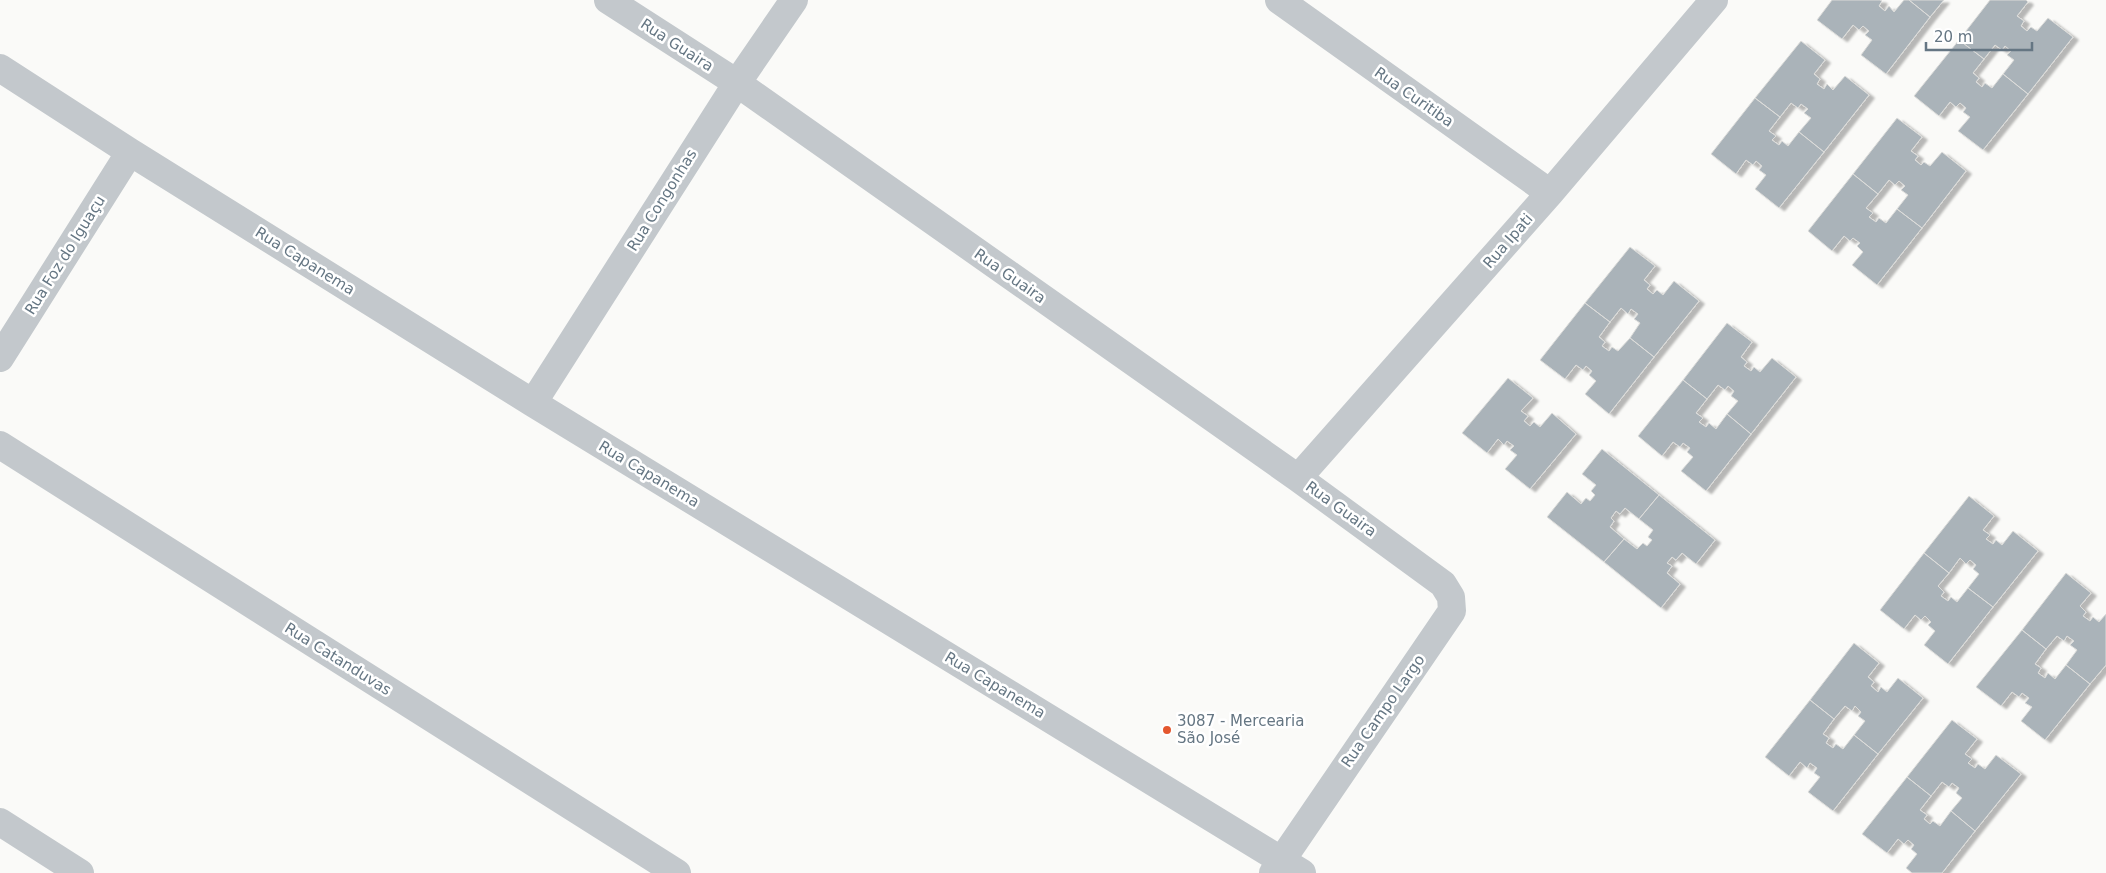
<svg xmlns="http://www.w3.org/2000/svg" width="2106" height="873" viewBox="0 0 2106 873" font-family="'DejaVu Sans',sans-serif">
  <defs>
    <filter id="shadow"><feDropShadow dx="5.5" dy="3" stdDeviation="1" flood-color="#0004"/></filter>
  </defs>
  <rect width="100%" height="100%" fill="#fafaf8"/>
  <path fill="#aab3b9" stroke="#dcdcda" filter="url(#shadow)" d="M1832,0H1880L1882,1L1879,6L1885,11L1889,6L1894,12L1904,0H1909L1930,17L1886,74L1861,55L1872,40L1865,35L1869,31L1863,26L1859,30L1853,25L1842,39L1817,20Z
    M1909,0H1944L1930,17Z
    M1990,0H2026L2028,2L2017,16L2024,21L2021,26L2027,31L2031,27L2037,31L2048,18L2073,37L2028,94L2003,74L2014,60L2007,55L2011,51L2005,46L2002,50L1995,45L1984,59L1959,40Z
    M1959,40L1984,59L1973,73L1979,78L1976,82L1982,87L1985,83L1992,88L2003,74L2028,94L1983,150L1958,131L1970,117L1963,112L1966,108L1960,103L1956,107L1950,102L1939,116L1914,96Z
    M1801,41L1825,60L1814,74L1820,79L1817,84L1824,89L1827,84L1833,90L1845,76L1869,95L1824,152L1799,132L1811,118L1804,113L1808,109L1801,104L1798,108L1791,103L1780,117L1755,98Z
    M1755,98L1780,117L1769,131L1776,136L1772,140L1779,145L1782,141L1788,146L1799,132L1824,152L1779,208L1755,189L1766,175L1759,170L1762,166L1756,161L1753,165L1746,160L1736,174L1711,154Z
    M1897,118L1922,137L1911,151L1918,156L1915,160L1921,165L1924,162L1930,166L1942,152L1966,171L1922,228L1897,209L1908,195L1901,190L1905,186L1899,181L1895,185L1889,180L1878,194L1853,174Z
    M1853,174L1878,194L1866,208L1873,213L1869,217L1876,222L1879,218L1886,223L1897,209L1922,228L1877,285L1852,265L1863,252L1857,246L1860,243L1853,238L1850,241L1844,236L1832,251L1808,231Z
    M1630,247L1655,266L1644,280L1650,285L1647,289L1653,294L1657,290L1663,295L1674,281L1699,301L1654,357L1630,338L1640,323L1634,319L1638,314L1631,309L1628,314L1621,308L1610,322L1585,303Z
    M1585,303L1610,322L1599,337L1605,342L1602,346L1609,351L1612,347L1618,351L1630,338L1654,357L1609,414L1585,394L1596,381L1589,375L1592,371L1586,366L1583,370L1576,365L1565,379L1540,360Z
    M1727,323L1752,342L1741,357L1747,362L1744,366L1751,371L1754,367L1760,372L1772,358L1796,377L1751,434L1727,414L1738,401L1731,396L1734,391L1728,386L1725,390L1718,385L1707,399L1683,380Z
    M1508,378L1533,398L1521,411L1528,416L1524,421L1530,426L1534,422L1540,427L1552,413L1576,434L1530,489L1505,469L1517,455L1510,450L1514,446L1507,441L1504,445L1498,439L1487,453L1462,433Z
    M1683,380L1707,399L1696,413L1703,418L1699,422L1706,427L1709,423L1716,429L1727,414L1751,434L1706,491L1681,471L1693,457L1687,452L1690,448L1683,443L1680,447L1673,442L1662,456L1638,436Z
    M1602,449L1659,495L1639,519L1625,508L1620,514L1616,511L1611,518L1614,521L1610,527L1624,539L1604,562L1547,517L1567,492L1581,504L1586,498L1590,501L1595,495L1591,491L1596,485L1582,474Z
    M1659,495L1715,540L1696,564L1682,553L1676,560L1672,557L1667,563L1672,566L1667,573L1680,584L1661,608L1604,562L1624,539L1637,549L1643,543L1647,546L1652,540L1648,537L1653,530L1639,519Z
    M1969,496L1994,516L1983,530L1990,535L1986,539L1993,544L1996,540L2002,545L2013,531L2038,551L1993,607L1968,588L1979,574L1973,569L1976,565L1970,560L1966,564L1960,558L1949,573L1924,553Z
    M1924,553L1949,573L1938,586L1944,592L1941,596L1948,601L1951,597L1957,602L1968,588L1993,607L1948,664L1924,645L1935,631L1928,625L1931,622L1925,616L1921,620L1915,615L1904,629L1880,610Z
    M2066,573L2091,593L2080,606L2086,612L2083,616L2090,621L2093,617L2099,622L2106,614V665L2090,684L2066,665L2077,650L2070,645L2074,641L2067,636L2064,641L2057,636L2046,649L2022,630Z
    M2022,630L2046,649L2035,664L2041,668L2038,673L2045,678L2048,673L2055,679L2066,665L2090,684L2045,740L2021,721L2032,707L2025,703L2029,698L2022,693L2019,697L2012,692L2001,706L1976,687Z
    M1854,643L1879,663L1868,677L1874,682L1871,686L1878,692L1881,687L1887,692L1898,678L1923,698L1878,754L1854,735L1865,721L1858,716L1861,712L1855,706L1852,711L1845,706L1834,719L1810,700Z
    M1810,700L1834,719L1823,734L1829,738L1826,743L1833,748L1836,744L1843,749L1854,735L1878,754L1833,811L1808,792L1820,777L1814,773L1817,768L1810,763L1807,768L1800,762L1789,776L1765,757Z
    M1952,720L1977,739L1965,754L1972,759L1968,763L1975,768L1978,764L1985,769L1996,755L2021,774L1975,831L1951,811L1962,798L1956,793L1959,788L1952,783L1949,787L1942,782L1931,796L1907,777Z
    M1907,777L1931,796L1920,810L1927,815L1924,819L1930,824L1933,821L1940,826L1951,811L1975,831L1942,873H1912L1906,868L1917,854L1911,849L1914,845L1908,840L1904,844L1898,839L1887,853L1862,834Z"/>
  <g fill="none" stroke-linecap="round" stroke-linejoin="round">
    <path stroke="#c3c8cc" stroke-width="28" d="M608,0L737,83L1298,478L1443,584L1451,597L1452,611L1273,873
      M1279,0L1550,193
      M0,68L130,152L533,403L1302,873
      M0,358L130,152
      M533,403L737,83L794,0
      M0,445L677,873
      M1298,478L1550,193L1714,0
      M0,822L80,873"/>
  </g>
  <circle fill="#e4572e" stroke="#fff" stroke-width="2" cx="1167" cy="730" r="5"/>
  <g text-anchor="middle" dominant-baseline="central" stroke-width="5" stroke-linejoin="round" paint-order="stroke">
    <g font-size="15" fill="#657683" stroke="#fff">
      <text transform="translate(677 45) rotate(33)">Rua Guaira</text>
      <text transform="translate(1414 97) rotate(35)">Rua Curitiba</text>
      <text transform="translate(662 200) rotate(-58)">Rua Congonhas</text>
      <text transform="translate(1508 241) rotate(-49)">Rua Ipati</text>
      <text transform="translate(65 255) rotate(-58)">Rua Foz do Iguaçu</text>
      <text transform="translate(305 261) rotate(32)">Rua Capanema</text>
      <text transform="translate(1010 276) rotate(35)">Rua Guaira</text>
      <text transform="translate(649 474) rotate(31)">Rua Capanema</text>
      <text transform="translate(1341 509) rotate(36)">Rua Guaira</text>
      <text transform="translate(338 659) rotate(32)">Rua Catanduvas</text>
      <text transform="translate(995 685) rotate(31)">Rua Capanema</text>
      <text transform="translate(1383 711) rotate(-55)">Rua Campo Largo</text>
    </g>
    <g font-size="15" fill="#657683" stroke="#fff" text-anchor="start">
      <text x="1177" y="721">3087 - Mercearia<tspan x="1177" dy="17">São José</tspan></text>
    </g>
  </g>
  <path d="M1926 42v8h106v-8" fill="none" stroke="#657683" stroke-width="2.5"/>
  <text x="1934" y="42" font-size="15" fill="#657683" stroke="#ffffff" stroke-width="4" paint-order="stroke">20 m</text>
</svg>
